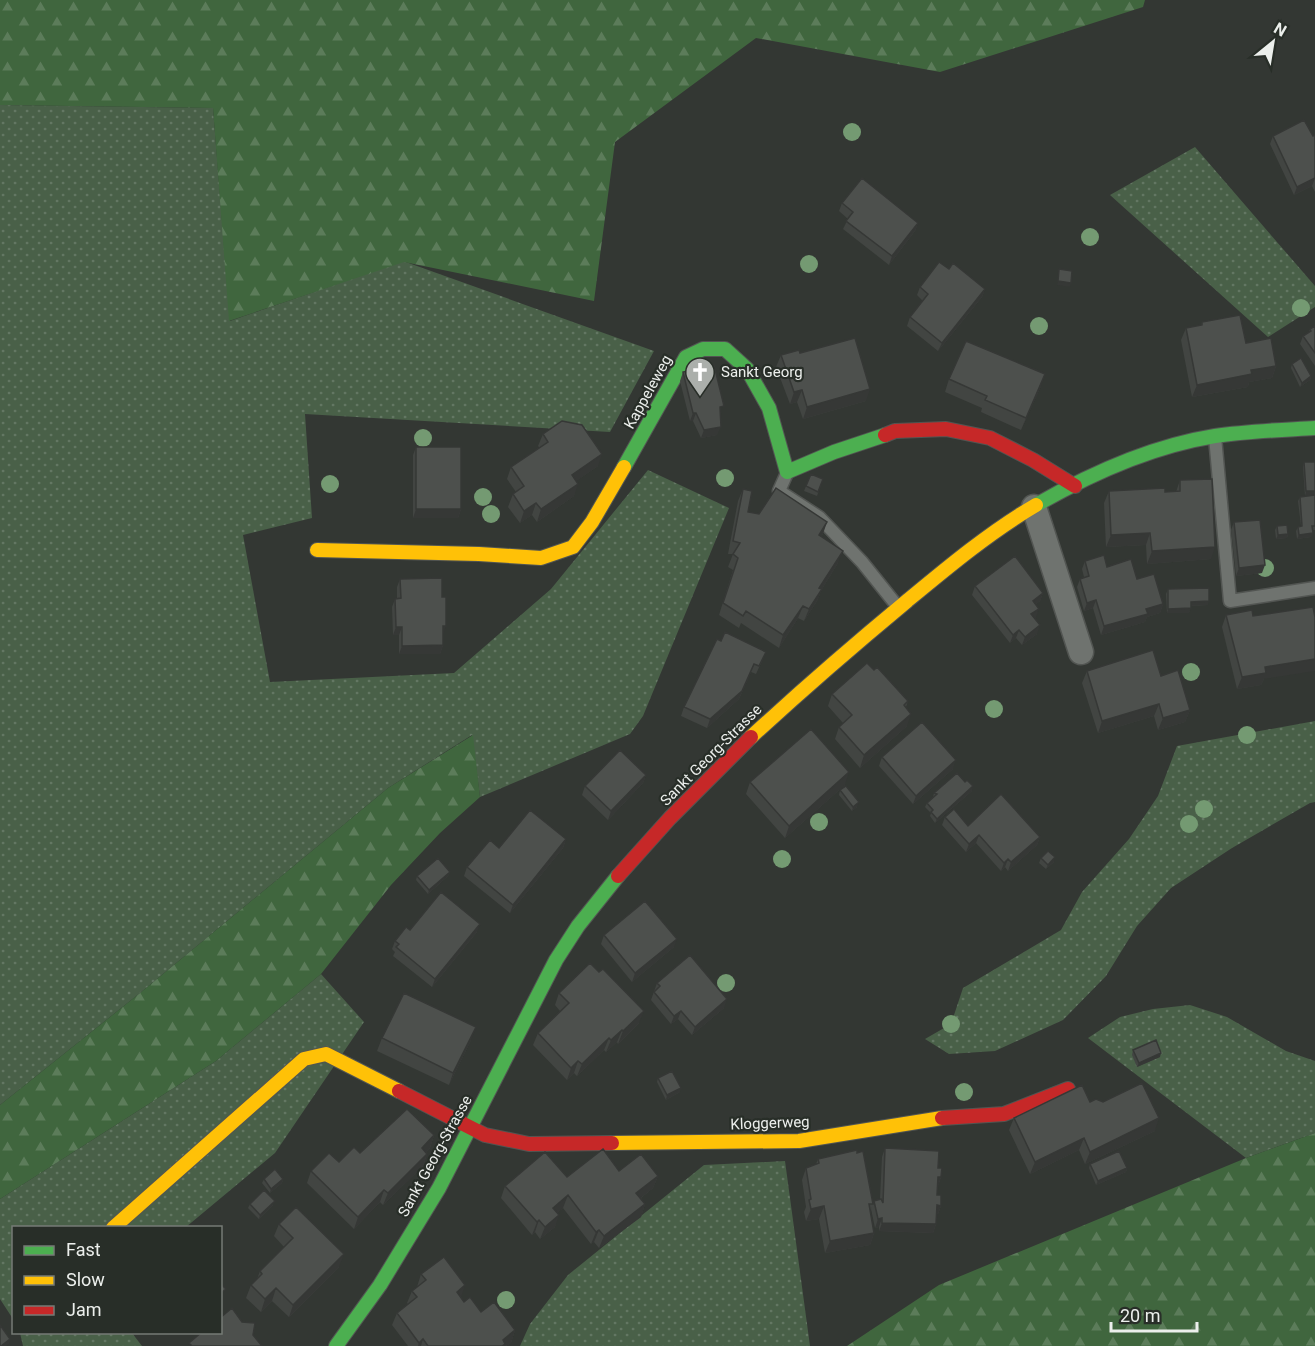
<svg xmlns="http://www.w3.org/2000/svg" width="1315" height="1346" viewBox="0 0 1315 1346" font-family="Roboto,sans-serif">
  <defs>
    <pattern id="grass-dots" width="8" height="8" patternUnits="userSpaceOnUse" patternTransform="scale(1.5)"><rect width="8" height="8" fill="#496048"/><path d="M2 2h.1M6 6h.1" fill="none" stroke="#637763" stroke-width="1.8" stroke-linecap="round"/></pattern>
    <pattern id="forest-firs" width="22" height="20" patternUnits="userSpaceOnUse" patternTransform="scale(1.5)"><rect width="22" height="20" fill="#40663e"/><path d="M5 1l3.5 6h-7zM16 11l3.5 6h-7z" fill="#5c7c5a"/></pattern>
  </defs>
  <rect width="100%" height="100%" fill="#333733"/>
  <path fill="url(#grass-dots)" d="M0,105L213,108L230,321L403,261L654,351L610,432L305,414L312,518L243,535L270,682L454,673L551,589L648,470L729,508L643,716L630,734L480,797L472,735L388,788L140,993L0,1105Z
    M1195,147L1315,286V307L1268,337L1110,195Z
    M1315,721V802L1310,803L1232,848L1171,888L1137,926L1106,976L1063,1020L995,1051L949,1054L925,1039L951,1024L963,988L1061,930L1082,892L1129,839L1158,796L1177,746Z
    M321,974L364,1022L275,1153L186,1227L14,1228L13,1319L0,1299V1199L216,1061Z
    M1190,1005L1227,1017L1286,1051L1315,1061V1133L1246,1158L1088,1038L1120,1017L1153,1009Z
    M785,1161L810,1346H520L530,1324L568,1275L704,1165Z
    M20,1333H132L142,1346H23Z"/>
  <path fill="url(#forest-firs)" d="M0,0H1145L1143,7L940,72L756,38L615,142L594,301L404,262L229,321L213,108L0,105Z
    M473,735L480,797L440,833L391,885L321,974L216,1061L0,1199V1105L140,993L388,788Z
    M1315,1133V1346H847L939,1285L1246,1158Z"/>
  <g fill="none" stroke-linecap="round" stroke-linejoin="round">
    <g stroke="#525552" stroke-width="15">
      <path id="lane" d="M1215,437L1230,601L1315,588
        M787,473L779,491L819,517L862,562L898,607"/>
    </g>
    <g stroke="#525552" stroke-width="27">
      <path id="street" d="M1034,507L1081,652"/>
    </g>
    <g stroke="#525552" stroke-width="16">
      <path id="fast" d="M624,467L686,357L703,349H725L747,369L769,408L787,472L834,452L885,435
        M1036,505C1090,474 1152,446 1215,436C1248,431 1282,430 1315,428
        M336,1346L380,1285L439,1188L556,960L578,926L618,876"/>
    </g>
    <g stroke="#525552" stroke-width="16">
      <path id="slow" d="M317,550L479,554L541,558L573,547L592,522L624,467
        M751,737C802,690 854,645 907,601C948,567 990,532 1036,505
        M612,1143L799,1141L942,1118
        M113,1228L304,1059L326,1054L399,1091"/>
    </g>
    <g stroke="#525552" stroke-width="16">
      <path id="jam" d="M885,435L895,431L946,429L990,438L1033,460L1075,486
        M618,876L670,818L751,737
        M399,1091L485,1135L529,1144L612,1143
        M942,1118L1004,1114L1068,1089"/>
    </g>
    <use href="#lane" stroke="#6f736f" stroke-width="12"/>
    <use href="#street" stroke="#6f736f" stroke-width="24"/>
    <use href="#fast" stroke="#4caf50" stroke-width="14"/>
    <use href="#slow" stroke="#ffc107" stroke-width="14"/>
    <use href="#jam" stroke="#c62828" stroke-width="14"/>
  </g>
  <g fill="#749a72">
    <circle cx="852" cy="132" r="9"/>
    <circle cx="1090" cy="237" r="9"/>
    <circle cx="809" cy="264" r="9"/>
    <circle cx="1301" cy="308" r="9"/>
    <circle cx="1039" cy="326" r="9"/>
    <circle cx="423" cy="438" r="9"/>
    <circle cx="725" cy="478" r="9"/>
    <circle cx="330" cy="484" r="9"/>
    <circle cx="483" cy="497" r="9"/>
    <circle cx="491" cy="514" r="9"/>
    <circle cx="1265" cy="568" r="9"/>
    <circle cx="1191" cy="672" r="9"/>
    <circle cx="994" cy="709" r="9"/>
    <circle cx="1247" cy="735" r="9"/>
    <circle cx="1204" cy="809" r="9"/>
    <circle cx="819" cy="822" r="9"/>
    <circle cx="1189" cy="824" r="9"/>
    <circle cx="782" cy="859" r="9"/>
    <circle cx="726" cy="983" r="9"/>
    <circle cx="951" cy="1024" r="9"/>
    <circle cx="964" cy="1092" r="9"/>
    <circle cx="506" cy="1300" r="9"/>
  </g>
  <path fill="#424542" d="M1315,135V192L1312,186L1294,195L1270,144L1273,136H1313Z
    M842,203L918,223L915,231L889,265L843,229L848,219L839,211Z
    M949,269L985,289L982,297L938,351L907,326L910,317L923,301L917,295L920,287Z
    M1202,322L1276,366L1272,378L1249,382L1248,387L1192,397L1181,340L1186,328L1201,325Z
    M1315,326V366L1300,344L1303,336L1309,332L1310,329Z
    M800,353L866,401L803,419L797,402L790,404L776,367L781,355Z
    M1292,364L1311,376L1310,380L1300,387L1291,368Z
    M683,372L720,414L717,435L701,438L693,421H690L680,381Z
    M949,379L1041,386L1021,430L981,412L982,408L945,392Z
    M543,434L598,466L576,481L574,496L537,522L532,515L520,523L508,507L513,494L516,492L507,479L511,467L540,448L538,446Z
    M416,447L461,509L458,518H413V455Z
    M1304,462H1315V495L1305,496L1303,467Z
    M811,474L823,479L817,496L804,491Z
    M1180,480L1211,559L1147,564L1146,545L1106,547L1104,503L1109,491L1165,492H1176Z
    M743,489L748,512L823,534L821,537L838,563L822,589L817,601L804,621L798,618L779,648L741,623L739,628L719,615L733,570L728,567L733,554H728L738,501Z
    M1315,495V530H1312L1311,537L1297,539L1296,531L1298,527L1301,526L1298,501L1300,497Z
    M1234,522L1262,573L1236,576L1231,530Z
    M1277,526L1288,534L1287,538L1276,539L1275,530Z
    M1085,561L1107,567L1137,579L1163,604L1160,613L1147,617L1145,622L1101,635L1093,608L1084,611L1077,587L1080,579L1084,577L1082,569Z
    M400,579L443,634V645L440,654H399V635H393L392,607L395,599L397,598V587Z
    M975,586L1043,593L1040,601L1036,604V617L1034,618L1037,634L1022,645L1016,638L1010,643L972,595Z
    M1168,589L1208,605L1191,606L1189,613H1167L1166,594Z
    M1226,615L1253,616L1264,679L1261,685L1237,689L1222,627Z
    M721,641L766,652L756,674L751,672L739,699L707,728L681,716L684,707Z
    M874,670L908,701L906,707L907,726L860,768L835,739L839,727L843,723L828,706L832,694Z
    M1087,671L1161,676L1190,710L1185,722L1158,730L1154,716L1098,733L1082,683Z
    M882,757L953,769L913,804L879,766Z
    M646,775L643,783L608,820L582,795L585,786Z
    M750,782L845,785L785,838L746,794Z
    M840,790L857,807L852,811L839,795Z
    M972,791L935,823L930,816L931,813L925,807L927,803L933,797L934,793Z
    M945,817L968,826L1040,837L1037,845L1008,871L1005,867L1001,871L976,843L966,852L942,825Z
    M566,839L563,848L510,913L464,876L467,867L499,848Z
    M1041,858L1054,862L1046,869L1039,863Z
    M450,872L448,876L428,894L416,880L417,876Z
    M410,930L477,932L432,987L393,956L395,952L392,949L395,941Z
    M604,935L674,947L632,982L601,944Z
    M657,983L724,1008L692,1035L678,1019L671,1024L651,1000Z
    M559,993L639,1023L618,1044L617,1042L606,1052L604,1050L577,1076L574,1073L567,1080L533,1045L538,1033L560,1011L555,1005Z
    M382,1038L471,1040L449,1085L377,1051Z
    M1133,1050L1160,1057L1137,1067L1132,1055Z
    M658,1078L680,1092L666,1100L657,1082Z
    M1090,1102H1103L1155,1131L1085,1164L1079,1150L1030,1174L1009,1130L1014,1118Z
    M434,1135L430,1148L426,1152L427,1154L423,1166L383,1205L380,1202L354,1229L307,1183L311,1171L339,1162L360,1153Z
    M885,1148L938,1168L941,1177L938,1186H937V1195L941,1206L938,1214H936V1224L933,1233L879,1231V1227L875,1228L871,1209L874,1201L880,1199L882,1157Z
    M818,1159L873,1204L870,1211L874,1233L870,1245L825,1253L819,1219L806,1221L804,1212L806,1207L802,1180L806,1168L816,1164Z
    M1090,1164L1127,1168L1126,1172L1096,1185L1089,1168Z
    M619,1171L658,1176L653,1188L641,1198L645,1204L641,1217L599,1248L594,1242L591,1244L563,1208L557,1213L555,1227L540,1239L535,1232L532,1235L501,1198L505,1186Z
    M264,1179H283L282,1183L270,1193L262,1183Z
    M250,1204L273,1205L259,1219L248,1208Z
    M279,1224L339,1267L289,1317L272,1301L261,1312L246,1298L251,1285L257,1279L260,1271L284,1247L274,1236Z
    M421,1274L461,1297L464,1302L481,1312L515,1330L511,1343L506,1346H408L392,1325L397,1313L408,1304L407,1303L412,1291L417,1287Z"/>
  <path fill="#363836" d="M1315,178L1312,186L1294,195L1297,187Z
    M918,223L915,231L889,265L892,256Z
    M1058,281L1071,283L1070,287L1057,285Z
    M985,289L982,297L938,351L942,343Z
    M1276,366L1272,378L1249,382L1248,387L1192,397L1197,385L1251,370Z
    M1045,374L1041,386L1021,430L1026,418Z
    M1311,376L1310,380L1300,387L1302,383Z
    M870,389L866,401L803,419L807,407Z
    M802,390L797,402L790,404L794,392Z
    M693,413H696L693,421H690Z
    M721,427L717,435L701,438L704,430Z
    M602,454L598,466L568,487L572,475Z
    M578,484L574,496L537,522L541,509Z
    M1306,491H1315V495L1305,496Z
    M536,503L532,515L520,523L524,511Z
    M416,509H461L458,518H413Z
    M827,522L823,534L814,548L819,535Z
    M1150,533L1146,545L1106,547L1111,535Z
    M1313,533L1311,537L1297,539L1299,535Z
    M1288,534L1287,538L1276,539L1278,535Z
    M1215,547L1211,559L1147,564L1152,551Z
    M843,551L838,563L822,589L817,601L804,621L809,609L819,588Z
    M1265,565L1262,573L1236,576L1239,568Z
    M1043,593L1040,601L1030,609L1033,601Z
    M1096,600L1093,608L1084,611L1087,603Z
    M1209,601L1208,605L1189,606L1191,602Z
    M1163,604L1160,613L1147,617L1145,622L1101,635L1104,626L1146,609Z
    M803,606L798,618L779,648L783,635Z
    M1191,608L1189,613H1167L1168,609Z
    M1039,609L1036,617L1028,623L1031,614Z
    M1040,625L1037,634L1022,645L1025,637Z
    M443,626H446L443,634Z
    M396,627H402L399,635H393Z
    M1019,630L1016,638L1010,643L1013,635Z
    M443,645L440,654H399L402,646Z
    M1315,659V671L1264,679L1261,685L1237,689L1242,677L1265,667Z
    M754,664L739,699L707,728L710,719Z
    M1159,704L1154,716L1098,733L1102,721Z
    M1190,710L1185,722L1158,730L1163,718Z
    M911,714L907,726L860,768L864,755Z
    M956,760L953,769L913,804L916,796Z
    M849,772L845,785L785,838L789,826Z
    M646,775L643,783L608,820L611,811Z
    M973,786L972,791L935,823L937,819Z
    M859,802L857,807L852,811L853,807Z
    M979,835L976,843L966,852L969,844Z
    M1040,837L1037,845L1008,871L1011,862Z
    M566,839L563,848L510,913L513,905Z
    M1055,857L1054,862L1046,869L1048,865Z
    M1008,859L1005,867L1001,871L1004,863Z
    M450,872L448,876L428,894L429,890Z
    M480,924L477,932L432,987L435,979Z
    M677,939L674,947L632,982L635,973Z
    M727,999L724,1008L692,1035L695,1027Z
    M644,1011L639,1023L618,1044L623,1031Z
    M681,1011L678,1019L671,1024L674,1016Z
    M476,1027L471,1040L449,1085L453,1073Z
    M622,1030L617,1042L606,1052L611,1040Z
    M609,1038L604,1050L577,1076L582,1064Z
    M1161,1053L1160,1057L1137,1067L1139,1063Z
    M578,1061L574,1073L567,1080L571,1068Z
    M681,1088L680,1092L666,1100L667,1095Z
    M1159,1118L1155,1131L1085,1164L1090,1152Z
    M434,1135L430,1148L417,1161L422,1148Z
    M1084,1138L1079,1150L1030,1174L1035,1162Z
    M427,1154L423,1166L383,1205L388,1193Z
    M1127,1168L1126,1172L1096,1185L1098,1181Z
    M658,1176L653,1188L632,1205L636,1193Z
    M938,1177H941L938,1186L935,1185Z
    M283,1179L282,1183L270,1193L271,1189Z
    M384,1190L380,1202L354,1229L358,1217Z
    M568,1195L563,1208L549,1220L553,1208Z
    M275,1201L273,1205L259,1219L260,1215Z
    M645,1204L641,1217L599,1248L604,1236Z
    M937,1205L941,1206L938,1214H934Z
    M824,1206L819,1219L806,1221L811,1209Z
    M559,1215L555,1227L540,1239L545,1227Z
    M882,1218L879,1227L875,1228L878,1219Z
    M539,1220L535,1232L532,1235L537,1222Z
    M882,1223L936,1224L933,1233L879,1231Z
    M599,1230L594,1242L591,1244L596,1232Z
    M874,1233L870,1245L825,1253L830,1241Z
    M344,1254L339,1267L289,1317L293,1305Z
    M465,1285L461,1297L457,1292Z
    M276,1288L272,1301L261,1312L265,1299Z
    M515,1330L511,1343L506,1346H500L503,1340Z
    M10,1339L9,1344L6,1346H1Z
    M423,1339L421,1346H418L419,1343Z"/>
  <path fill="#4d504d" stroke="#363836" stroke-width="1.5" d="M1304,120L1313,136L1315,135V178L1297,187L1273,136Z
    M862,178L918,223L892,256L846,221L853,212L842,203Z
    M939,262L949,269L953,263L985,289L942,343L910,317L928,294L920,287Z
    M1059,269L1072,271L1071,283L1058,281Z
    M1240,315L1246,343L1271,338L1276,366L1251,370L1252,374L1197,385L1186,328L1202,325V322Z
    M1315,326V353L1303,336L1311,331L1310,329Z
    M855,338L870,389L807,407L802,390L794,392L781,355L799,350L800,353Z
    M966,341L1045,374L1026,418L985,400L987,396L949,379Z
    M1301,358L1311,376L1302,383L1292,364Z
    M714,365L724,406L720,407L721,427L704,430L696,413H693L683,372Z
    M562,421L582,425L602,454L572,475L578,484L541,509L536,503L524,511L513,494L524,486L511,467L548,442L543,434Z
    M416,447H461V509H416Z
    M1304,462H1315V491H1306Z
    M811,474L823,479L818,492L806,486Z
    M1212,479L1215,547L1152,551L1150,533L1111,535L1109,491L1165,488V492L1180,491V480Z
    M776,488L827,522L819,535L843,551L819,588L822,589L809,609L803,606L783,635L746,611L743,616L723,603L738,558L733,554L740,543L733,541L743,489L752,491L748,512L759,514Z
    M1315,495V526H1312L1313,533L1299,535L1298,527L1302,526L1300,497Z
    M1260,520L1265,565L1239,568L1234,522Z
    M1287,525L1288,534L1278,535L1277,526Z
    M1104,555L1107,567L1131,559L1137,579L1154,574L1163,604L1146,609L1148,614L1104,626L1096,600L1087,603L1080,579L1089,576L1085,561Z
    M1015,556L1043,593L1033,601L1039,609L1031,614L1040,625L1025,637L1019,630L1013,635L975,586Z
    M442,578V597H446V626H443V645L402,646V627H396L395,599L401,598L400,579Z
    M1209,588V601L1191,602V608L1168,609V589Z
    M1313,607L1315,617V659L1265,667L1266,673L1242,677L1226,615L1252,610L1253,616Z
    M725,632L766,652L759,666L754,664L742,691L710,719L684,707L717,639L721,641Z
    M1153,650L1161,676L1178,670L1190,710L1163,718L1159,704L1102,721L1087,671Z
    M867,663L874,670L877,667L908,701L904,705L911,714L864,755L839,727L852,715L832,694Z
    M922,722L956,760L916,796L882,757Z
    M811,729L849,772L789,826L750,782Z
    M620,750L646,775L611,811L585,786Z
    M957,773L965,782L967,780L973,786L937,819L931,812L933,810L927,803L937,794L934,793Z
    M846,786L859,802L853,807L840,790Z
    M1001,794L1040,837L1011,862L1008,859L1004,863L979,835L969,844L945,817L954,809L968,826Z
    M530,810L566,839L513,905L467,867L490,840L499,848Z
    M1048,851L1055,857L1048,865L1041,858Z
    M438,858L450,872L429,890L417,876Z
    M441,892L480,924L435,979L396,947L399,944L395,941L406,927L410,930Z
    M645,901L677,939L635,973L604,935Z
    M690,955L727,999L695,1027L681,1011L674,1016L654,992L660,986L657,983Z
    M590,963L599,972L603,969L644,1011L623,1031L622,1030L611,1040L609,1038L582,1064L578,1061L571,1068L538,1033L569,1003L559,993Z
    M404,993L476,1027L453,1073L382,1038Z
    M1156,1040L1161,1053L1139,1063L1133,1050Z
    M672,1071L681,1088L667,1095L658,1078Z
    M1142,1083L1159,1118L1090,1152L1084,1138L1035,1162L1014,1118L1082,1085L1090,1102L1096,1099L1103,1102Z
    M407,1109L434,1135L422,1148L427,1154L388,1193L384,1190L358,1217L311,1171L329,1153L339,1162L354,1147L360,1153Z
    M885,1148L939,1151L938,1168H942L941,1177H938L937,1195H941V1206L937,1205L936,1224L882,1223V1218L878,1219L874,1201L881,1199L883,1203Z
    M603,1149L619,1171L641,1154L658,1176L636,1193L645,1204L604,1236L599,1230L596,1232L568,1195L553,1208L559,1215L545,1227L539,1220L537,1222L505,1186L545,1152L567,1177Z
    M857,1150V1153L863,1151L873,1204H869L874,1233L830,1241L824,1206L811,1209L809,1200L811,1199L806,1168L819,1163L818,1159Z
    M1119,1151L1127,1168L1098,1181L1090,1164Z
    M275,1169L283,1179L271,1189L264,1179Z
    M264,1190L275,1201L260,1215L250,1204Z
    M296,1207L344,1254L293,1305L276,1288L265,1299L251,1285L262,1274L260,1271L293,1238L279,1224Z
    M444,1257L465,1285L457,1292L464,1302L470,1297L481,1312L494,1302L515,1330L503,1340L505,1344L502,1346H428L423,1339L419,1343L397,1313L417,1297L412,1291L426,1280L421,1274Z
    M220,1283L226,1289L220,1294Z
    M232,1308L242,1322L255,1323L253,1335L262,1346H192L189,1343L202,1332H220V1318Z
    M0,1325L10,1339L1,1346H0Z"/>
  <defs>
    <g id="church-pin" transform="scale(1.5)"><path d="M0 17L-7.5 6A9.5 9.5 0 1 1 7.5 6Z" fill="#abafab" stroke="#282e28"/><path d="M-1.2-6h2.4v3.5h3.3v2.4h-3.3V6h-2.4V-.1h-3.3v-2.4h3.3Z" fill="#fff"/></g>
  </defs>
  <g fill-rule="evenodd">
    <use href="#church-pin" x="700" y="372"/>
  </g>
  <g text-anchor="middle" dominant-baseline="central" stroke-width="4.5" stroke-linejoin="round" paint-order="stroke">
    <g font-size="15" fill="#ecefec" stroke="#282e28" text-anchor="start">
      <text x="721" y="372">Sankt Georg</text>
    </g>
    <g font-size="15" fill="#ecefec" stroke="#282e28">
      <text transform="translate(648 392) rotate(-61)">Kappeleweg</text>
      <text transform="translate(711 755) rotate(-45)">Sankt Georg-Strasse</text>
      <text transform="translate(770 1123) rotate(-2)">Kloggerweg</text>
      <text transform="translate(435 1156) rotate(-61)">Sankt Georg-Strasse</text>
    </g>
  </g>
  <rect x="12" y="1226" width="210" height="108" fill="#282e28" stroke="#767b76" stroke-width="1.5"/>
  <rect x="24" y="1246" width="30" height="9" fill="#4caf50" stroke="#767b76" stroke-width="1.5"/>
  <text x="66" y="1256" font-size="18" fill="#ecefec">Fast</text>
  <rect x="24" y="1276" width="30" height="9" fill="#ffc107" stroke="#767b76" stroke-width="1.5"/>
  <text x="66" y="1286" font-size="18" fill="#ecefec">Slow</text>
  <rect x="24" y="1306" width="30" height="9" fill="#c62828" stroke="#767b76" stroke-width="1.5"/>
  <text x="66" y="1316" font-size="18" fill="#ecefec">Jam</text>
  <g transform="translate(1273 42) rotate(30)" stroke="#282e28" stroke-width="4.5" paint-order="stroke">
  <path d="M0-4.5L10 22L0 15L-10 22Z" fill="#ecefec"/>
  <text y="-9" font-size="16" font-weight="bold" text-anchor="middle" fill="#ecefec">N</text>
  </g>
  <path d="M1111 1322v9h86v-9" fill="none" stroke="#ecefec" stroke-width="3"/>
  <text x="1120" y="1322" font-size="18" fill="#ecefec" stroke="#282e28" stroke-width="4.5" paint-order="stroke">20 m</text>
</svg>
